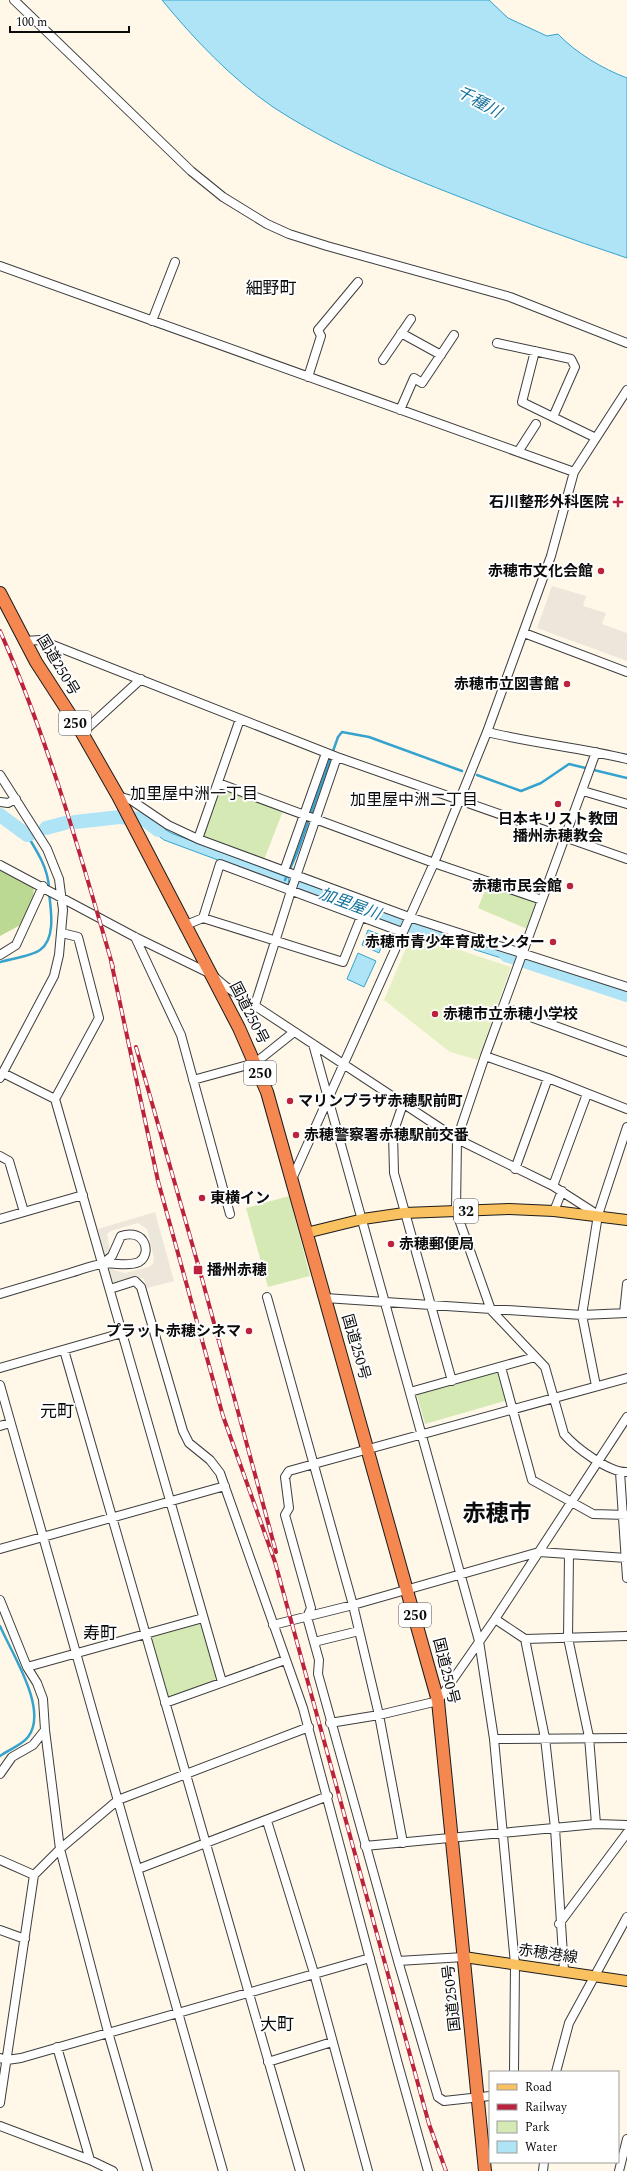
<svg xmlns="http://www.w3.org/2000/svg" width="627" height="2171" viewBox="0 0 627 2171" font-family="Spectral,'Noto Sans JP',serif">
  <rect width="100%" height="100%" fill="#fff8e9"/>
  <path fill="#d5e9b4" d="M223,788L283,811L264,860L204,837L202,834L219,789Z
    M487,885L537,901L527,929L478,908Z
    M289,1196L310,1276L268,1287L246,1208Z
    M497,1370L501,1371L508,1400L425,1424L417,1395L418,1393Z
    M198,1623L201,1625L216,1679L171,1698L166,1697L150,1641L152,1636Z"/>
  <path fill="#bbd993" d="M0,869L34,886L33,902L26,922L0,936Z"/>
  <path fill="#e6f0c5" d="M412,934L511,967L478,1060L450,1052L384,1000Z"/>
  <path fill="#ede6da" d="M552,586L586,596L583,606L606,613L602,624L627,633V661L537,628Z
    M155,1212L174,1281L147,1288L144,1279L136,1276L114,1282L111,1280L108,1271L110,1269L125,1273L149,1267L153,1264L154,1258L147,1229L138,1223L111,1231L107,1234L110,1251L105,1255L98,1229Z"/>
  <path fill="#aee4f6" stroke="#35a3ce" d="M162,0H489L508,18L547,36L558,34C576,53 603,69 627,78V258C570,239 515,219 460,197C395,172 331,145 273,107C232,79 193,38 162,0Z
    M137,812L171,833L289,878L288,886L164,840L144,825Z
    M298,881L399,917L400,920L396,927L295,890Z
    M415,924L514,955L515,958L514,962L412,930Z
    M368,930L385,937L379,953L362,945Z
    M358,953L376,961L364,987L347,979Z"/>
  <g fill="none" stroke-linecap="round" stroke-linejoin="round">
    <path stroke="#35a3ce" stroke-width="2.5" d="M477,775L521,791L541,783L569,764L627,778
      M27,835C37,851 48,868 49,888
      M285,880L297,853L338,737L342,732L369,737L462,771
      M0,962C10,959 32,956 40,950C56,939 51,910 49,893
      M0,1626C12,1654 49,1710 28,1737C22,1745 8,1750 0,1756"/>
    <path stroke="#aee4f6" stroke-width="14" d="M0,815L27,835L30,834
      M75,822L120,817L145,820L158,830
      M46,828L65,823
      M382,916L431,932
      M506,955L627,995"/>
    <g stroke="#3e3e3e" stroke-width="10">
      <path id="minor" d="M14,0L191,171L223,197L267,224L289,234L327,246L510,297L627,343
        M0,266L574,472
        M152,321L175,262
        M401,333L441,355
        M497,343L571,359L575,367L553,417
        M535,351L522,402L596,438
        M383,360L411,319
        M308,377L321,336L318,330L358,282
        M400,410L414,378L422,383L454,335
        M518,452L536,424
        M524,633L627,672
        M25,641L40,640L337,757L627,859
        M487,732C533,743 581,748 627,759
        M82,733L141,679
        M596,752L485,1056L457,1139L456,1211L491,1310L545,1367L564,1434C575,1447 609,1473 627,1472
        M0,775L47,849L59,879L63,910L59,955L54,976L0,1078
        M218,783L434,863L542,900
        M583,791L627,804
        M118,796L131,800L168,825L198,839L409,917L627,987
        M0,802L8,803L16,799
        M198,839L240,719
        M0,865L135,937L211,974L225,986L457,1139L553,1186L598,1215
        M284,871L326,753
        M203,918L220,864L402,932
        M186,925L203,918L343,962L361,917
        M62,933L78,937L99,1018L55,1099L222,1682
        M135,937L181,1035L230,1214
        M0,955L16,945L43,886
        M255,1005L291,891L337,757
        M503,1007L627,1052
        M313,1044L479,1641L494,1739L515,1964L514,2072
        M485,1056L548,1078L627,1109
        M3,1073L55,1099
        M193,1080L255,1063L294,1032
        M403,1104L393,1133L394,1173L452,1381
        M0,1156L9,1161L24,1212
        M515,1169L548,1078
        M292,1179L434,863L487,732L551,556L574,472L627,390
        M553,1186L587,1094
        M554,1211L562,1191
        M0,1219L83,1195
        M110,1289L135,1281L141,1287L183,1431L189,1443L210,1460L220,1473L303,1708L398,2064L428,2171
        M0,1294C23,1287 47,1280 70,1273C81,1270 92,1265 103,1264C114,1262 128,1267 139,1262C152,1254 146,1228 121,1236L112,1256L102,1264
        M267,1297L353,1605L379,1715L403,1843
        M325,1298L582,1315L627,1313
        M624,1313L627,1284
        M64,1350L300,2171
        M501,1367L532,1480L593,1514L627,1515
        M0,1368L122,1333
        M0,1385L223,2171
        M596,1386L582,1315L598,1215L627,1127
        M410,1392L535,1357
        M0,1426L10,1423
        M620,1472L627,1578
        M0,1549L225,1486
        M569,1554L626,1558
        M0,1600L27,1667L37,1683L43,1699L45,1730L60,1849L108,2032L148,2171
        M495,1619L525,1639L545,1738L555,1828L564,1971
        M273,1625L353,1605L539,1552L569,1554L568,1638L589,1737L596,1824
        M525,1639L627,1636
        M314,1642L359,1631
        M27,1667L203,1618
        M165,1703L285,1660
        M330,1723L379,1715L438,1701L495,1619L627,1417
        M494,1739L627,1738
        M0,1774L12,1757L33,1745L45,1730
        M267,1821L314,1973L368,2171
        M365,1846L596,1824L627,1825
        M0,1860L34,1875
        M138,1869L328,1796
        M559,1924L627,1833
        M0,1930L25,1939
        M464,1957L398,1961L318,1674L319,1660L307,1617L311,1608L285,1515L289,1508L285,1477L289,1471L314,1464L627,1378
        M398,1961L438,2097L444,2101L490,2096
        M57,2047L90,2160
        M0,2058L7,2060L21,2058L370,1958
        M268,2062L332,2042
        M556,2072L569,2023L627,1917
        M0,2103L34,1875L60,1849L118,1800L309,1727
        M0,2126L90,2160L113,2171
        M543,2171L544,2162
        M619,2171L627,2139"/>
    </g>
    <g stroke="#1c1c1c" stroke-width="12">
      <path id="major" d="M306,1233L363,1219L404,1213L509,1209L554,1211L627,1220
        M464,1957L627,1981"/>
    </g>
    <g stroke="#1c1c1c" stroke-width="14">
      <path id="highway" d="M0,593L36,662L82,733L118,796L239,1028L267,1092L438,1701L485,2171"/>
    </g>
    <use href="#minor" stroke="#fff" stroke-width="8"/>
    <use href="#major" stroke="#f9c15f" stroke-width="10"/>
    <use href="#highway" stroke="#f58851" stroke-width="12"/>
    <g stroke="#bb233d" stroke-width="4">
      <path id="rail" d="M0,631C48,739 80,853 113,967
        M111,961L158,1181L223,1416L275,1562L429,2124L446,2171
        M136,1047L201,1275L276,1552"/>
    </g>
    <use href="#rail" stroke="#fff" stroke-width="2.5" stroke-dasharray="8" stroke-linecap="butt"/>
  </g>
  <g fill="#bb233d" stroke="#fff" stroke-width="1.5">
    <path d="M616 496h4v4h4v4h-4v4h-4v-4h-4v-4h4z"/>
    <circle cx="601" cy="571" r="4"/>
    <circle cx="567" cy="684" r="4"/>
    <circle cx="558" cy="804" r="4"/>
    <circle cx="570" cy="886" r="4"/>
    <circle cx="553" cy="942" r="4"/>
    <circle cx="435" cy="1014" r="4"/>
    <circle cx="290" cy="1101" r="4"/>
    <circle cx="296" cy="1135" r="4"/>
    <circle cx="202" cy="1198" r="4"/>
    <circle cx="391" cy="1244" r="4"/>
    <rect x="193" y="1265" width="10" height="10" rx="2"/>
    <circle cx="249" cy="1331" r="4"/>
  </g>
  <g text-anchor="middle" dominant-baseline="central" stroke-width="4" stroke-linejoin="round" paint-order="stroke">
    <g fill="#fff" stroke="#545454" stroke-width="1">
      <rect x="59" y="711" width="32" height="24" rx="3"/>
      <rect x="244" y="1061" width="32" height="24" rx="3"/>
      <rect x="454" y="1199" width="24" height="24" rx="3"/>
      <rect x="399" y="1603" width="32" height="24" rx="3"/>
    </g>
    <g font-size="14" font-weight="bold" fill="#0b0b0b">
      <text x="75" y="723">250</text>
      <text x="260" y="1073">250</text>
      <text x="466" y="1211">32</text>
      <text x="415" y="1615">250</text>
    </g>
    <g font-size="15" font-weight="bold" fill="#0b0b0b" stroke="#fff" text-anchor="end">
      <text x="609" y="502">石川整形外科医院</text>
      <text x="593" y="571">赤穂市文化会館</text>
      <text x="559" y="684">赤穂市立図書館</text>
      <text x="558" y="819" text-anchor="middle">日本キリスト教団<tspan x="558" dy="17">播州赤穂教会</tspan></text>
      <text x="562" y="886">赤穂市民会館</text>
      <text x="545" y="942">赤穂市青少年育成センター</text>
      <text x="443" y="1014" text-anchor="start">赤穂市立赤穂小学校</text>
      <text x="298" y="1101" text-anchor="start">マリンプラザ赤穂駅前町</text>
      <text x="304" y="1135" text-anchor="start">赤穂警察署赤穂駅前交番</text>
      <text x="210" y="1198" text-anchor="start">東横イン</text>
      <text x="399" y="1244" text-anchor="start">赤穂郵便局</text>
      <text x="207" y="1270" text-anchor="start">播州赤穂</text>
      <text x="241" y="1331">プラット赤穂シネマ</text>
    </g>
    <g font-size="15" fill="#0b0b0b" stroke="#fff">
      <text transform="translate(58 665) rotate(59)">国道250号</text>
      <text transform="translate(249 1013) rotate(63)">国道250号</text>
      <text transform="translate(356 1347) rotate(74)">国道250号</text>
      <text transform="translate(446 1671) rotate(76)">国道250号</text>
      <text transform="translate(548 1954) rotate(8)">赤穂港線</text>
      <text transform="translate(452 1998) rotate(-96)">国道250号</text>
    </g>
    <g font-size="16" font-style="italic" fill="#15729c" stroke="#fff">
      <text transform="translate(479 102) rotate(29)">千種川</text>
      <text transform="translate(350 904) rotate(20)">加里屋川</text>
    </g>
    <g font-size="16" fill="#0b0b0b" stroke="#fff">
      <text x="194" y="794">加里屋中洲一丁目</text>
      <text x="414" y="800">加里屋中洲二丁目</text>
    </g>
    <g font-size="17" fill="#0b0b0b" stroke="#fff">
      <text x="271" y="289">細野町</text>
      <text x="57" y="1412">元町</text>
      <text x="100" y="1634">寿町</text>
      <text x="277" y="2025">大町</text>
    </g>
    <g font-size="23" font-weight="bold" fill="#0b0b0b" stroke="#fff">
      <text x="497" y="1514">赤穂市</text>
    </g>
  </g>
  <rect x="489" y="2071" width="130" height="92" fill="#ffffff" stroke="#9d9d9d"/>
  <rect x="497" y="2084" width="20" height="6" fill="#f9c15f" stroke="#9d9d9d"/>
  <text x="525" y="2091" font-size="12" fill="#0b0b0b">Road</text>
  <rect x="497" y="2104" width="20" height="6" fill="#bb233d" stroke="#9d9d9d"/>
  <text x="525" y="2111" font-size="12" fill="#0b0b0b">Railway</text>
  <rect x="497" y="2121" width="20" height="12" fill="#d5e9b4" stroke="#9d9d9d"/>
  <text x="525" y="2131" font-size="12" fill="#0b0b0b">Park</text>
  <rect x="497" y="2141" width="20" height="12" fill="#aee4f6" stroke="#9d9d9d"/>
  <text x="525" y="2151" font-size="12" fill="#0b0b0b">Water</text>
  <path d="M10 26v6h119v-6" fill="none" stroke="#0b0b0b" stroke-width="2"/>
  <text x="16" y="26" font-size="12" fill="#0b0b0b" stroke="#ffffff" stroke-width="3" paint-order="stroke">100 m</text>
</svg>
